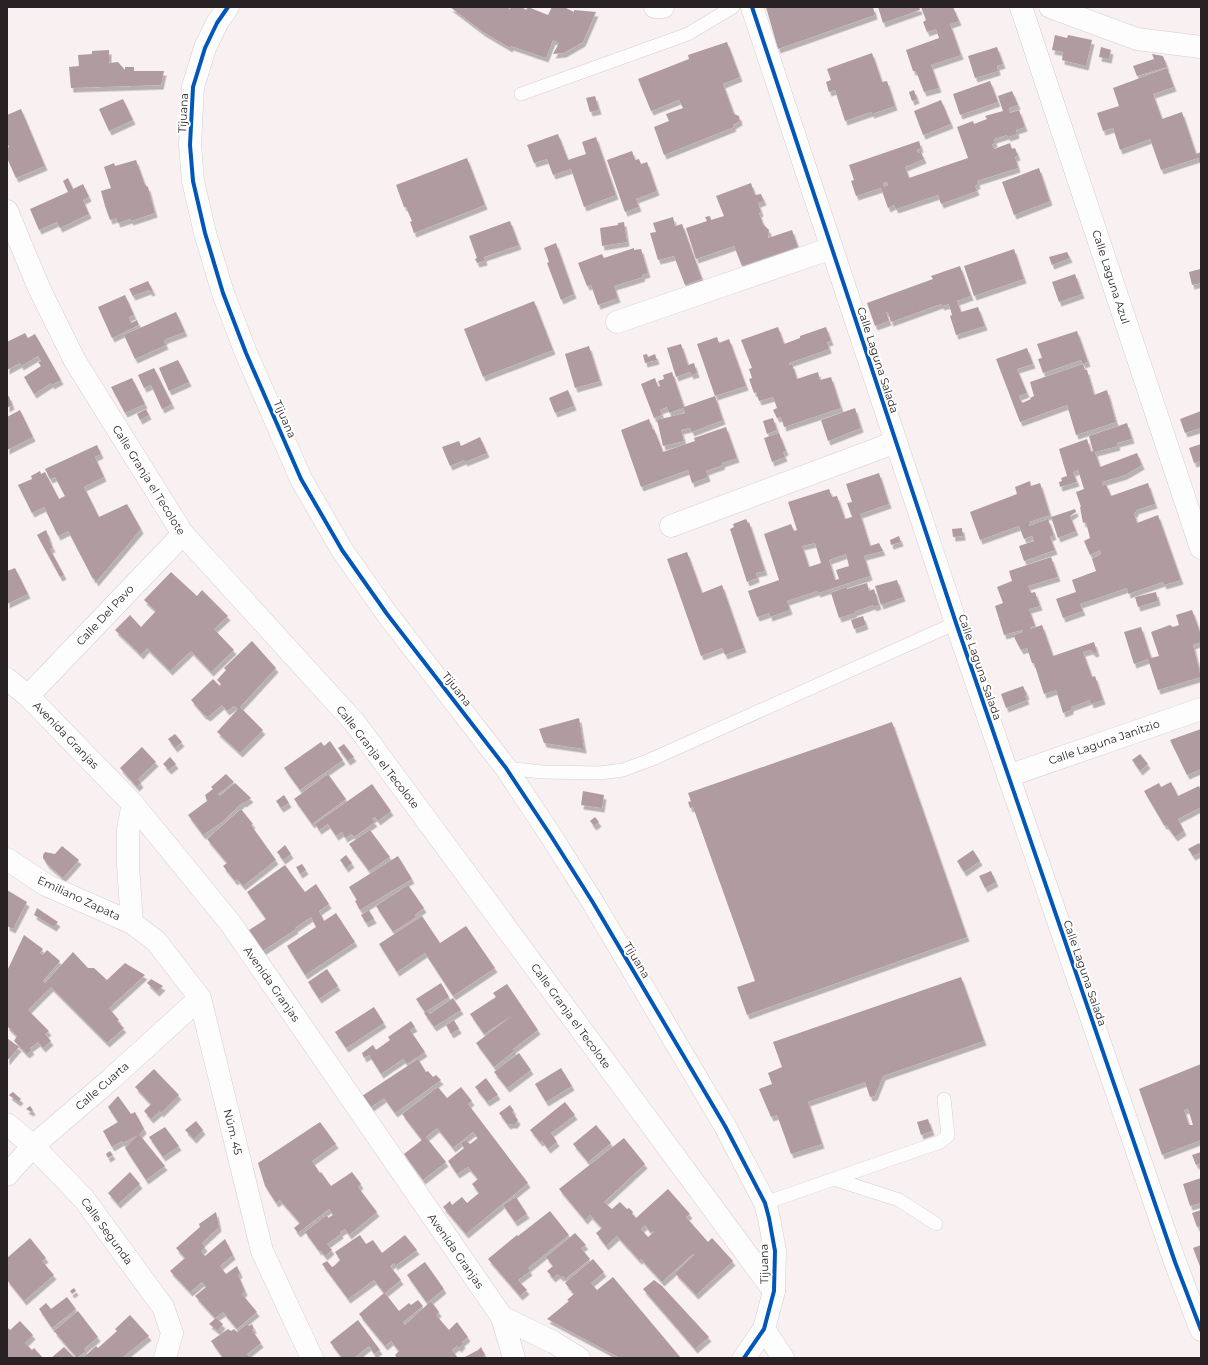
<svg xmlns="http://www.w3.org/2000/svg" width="1208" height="1365" viewBox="0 0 1208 1365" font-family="Montserrat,sans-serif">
  <defs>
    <filter id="shadow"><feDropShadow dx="2.5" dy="4.5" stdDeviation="0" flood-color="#0004"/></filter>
  </defs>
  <rect width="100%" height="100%" fill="#f9f0f2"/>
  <path fill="#b09ba1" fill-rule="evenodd" filter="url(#shadow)" d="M450,7H507L510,9L511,7H522L526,10L528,7L548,15L552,7H564L574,12V10L596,12L583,42L564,53L553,54L559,43L553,40L546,58L511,46L510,48L483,32Z
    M766,7H873L875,15L778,49Z
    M878,7H919L920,10L883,23Z
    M921,7H953L959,21L950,24L961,55L931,65L939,88L924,92L916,71H913L906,50L939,38L936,29L927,32L923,22L926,20Z
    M1055,35L1067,38L1068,35L1092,40L1086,66L1062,60L1063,52L1052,50Z
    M727,42L740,77L723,84L734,114L739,116L740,121L733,125L734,127L664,155L654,127L669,121L666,114L683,108L679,100L651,111L638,79L689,59L688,55Z
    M997,47L1003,64L997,66L998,71L975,78L968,56Z
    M1101,47L1111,50L1109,59L1099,57Z
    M109,50V63L118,62L125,70V67H134V71H164L161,85L71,88L69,67L79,66L78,55L92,54V51Z
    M872,53L882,82L887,81L895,106L872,114L871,112L845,121L835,90L829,92L826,82L831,80L827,69Z
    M1152,54L1163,56L1167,67L1137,76L1133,66L1154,59Z
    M1167,68L1174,87L1153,94L1162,119L1182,112L1196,154L1201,152V167L1198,158L1161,170L1150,139L1120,150L1113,128L1103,131L1097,113L1119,106L1113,88Z
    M990,81L998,102L960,115L953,94Z
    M914,90L917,99L912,101L909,92Z
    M1012,91L1018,105L1009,108L1010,113L1019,110L1025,127L1016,130L1017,134L1008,137L1007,135L994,139L995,143L992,144L994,149L1010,143L1012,149L1015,148L1018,156L1015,157L1018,168L977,181L978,184L975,186L977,191L941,204L938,195L896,209L894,205L888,208L881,188L856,196L851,181L854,180L849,165L919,141L921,148L917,150L918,153L921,152L924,159L905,167L909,178L968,158L957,127L973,121L974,124L987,119L985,116L1003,111L998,96ZM887,182L888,185L884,187L883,183Z
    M595,96L599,110L590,112L586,98Z
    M123,99L133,120L109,131L99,109Z
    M941,100L951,124L923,135L914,111Z
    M21,109L45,166L16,178L7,158V148L9,147L7,143V115Z
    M558,134L568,160L586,154L582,142L596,137L616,195L584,207L571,169L553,175L547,159L534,163L527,145Z
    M632,151L635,160L639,159L641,164L647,162L657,191L636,199L639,207L625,212L607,160Z
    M467,158L485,205L414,233L410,222L412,221L406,207H404L396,185Z
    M136,160L145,185L148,187L155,213L131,221L130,219L118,223L116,218L110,220L105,206L101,191L111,188L104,167L114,163L115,166Z
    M1039,168L1050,201L1014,215L1002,182Z
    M68,178L73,189L83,184L89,197L83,200L89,214L60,228L57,222L39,230L30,209L68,192L63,181Z
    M751,183L755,195L761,194L764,201L758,203L761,212L759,213L763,224L769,230L768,238L792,230L798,247L742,266L734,246L696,259L686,228L707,221L705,217L710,216L711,220L724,216L716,196Z
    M673,217L675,226L682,224L702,279L685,285L674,256L658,260L650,233L656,232L653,223Z
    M510,221L519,245L484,257L485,261L477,263L475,259L477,258L469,236Z
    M624,222L627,242L602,246L600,228L618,225V223Z
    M556,243L574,294L561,300L547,263L549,262L544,248Z
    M634,248V250L641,249L648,273L642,275L643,277L614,286L618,298L598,305L591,285L587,286L578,263L602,254L604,258Z
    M1014,249L1024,279L974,296L964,266Z
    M1067,252L1070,258L1052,265L1049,257Z
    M960,266L971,296L957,301L961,312L978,307L985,326L956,335L950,316L952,315L949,304L942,306L941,304L891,322L888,312H886L889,321L875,326L867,303L933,279L931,276Z
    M1200,269L1201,283L1192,285L1189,272Z
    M1075,274L1082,294L1059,302L1052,282Z
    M148,281L153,291L150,292L149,290L133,296L129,289Z
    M125,295L134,315L129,317L131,323L137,320L139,325L112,338L98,307Z
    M534,301L553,350L483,377L464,329Z
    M176,312L185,332L166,339L164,341L166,345L135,359L124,335Z
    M778,327L784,344L800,338V336L826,327L831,341L827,342L829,349L789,363V365L792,364L797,379L818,372L820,380L831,377L841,408L784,427L781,417L777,418L773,410L777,408L773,397L759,401L756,392L754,393L749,379L752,378L749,369L752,368L741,340Z
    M1077,331L1088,362L1083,364L1081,360L1043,373L1038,359L1042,358L1037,344Z
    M25,333L28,338L35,334L61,380L52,385L51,383L34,394L24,377L41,366L38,362L41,361L38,356L21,366L20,363L7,370V342Z
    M717,337L719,343L729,339L746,386L715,396L697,344Z
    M681,344L688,365L694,363L697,373L691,375L690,372L676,377L667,348Z
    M589,346L600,381L575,388L565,354Z
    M1027,348L1033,364L1017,369L1027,393L1019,396L1022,403L1031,399L1030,398L1034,396L1030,382L1083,364L1085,370H1087L1094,395L1107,390L1116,422L1076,435L1067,405L1020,422L996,359Z
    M647,354L648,357L655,354L657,360L645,363L643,355Z
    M178,360L189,382L169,391L159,368Z
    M154,368L172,404L162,409L151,385L144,388L138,375Z
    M672,372L684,407L715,396L723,420L692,432L690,428L681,430L684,441L663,446L657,420L685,413L683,408L669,413L667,407L660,410L662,415L654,418L641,384L655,378L658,387L660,386L658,381L664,379L663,375Z
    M132,378L145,404L125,413L111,387Z
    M568,390L574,406L555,413L549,398Z
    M9,396L12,405L7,408V397Z
    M855,408L861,428L828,441L821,420Z
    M146,409L149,415L140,420L137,414Z
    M20,410L33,437L7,450V417Z
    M1201,411V428L1185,433L1180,419Z
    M773,418L777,430L767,434L763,421Z
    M649,419L653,430L654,429L663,452L695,441L694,438L726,427L737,458L722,463L723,465L706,471L708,477L692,483L688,470L641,487L621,430Z
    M1127,423L1132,439L1117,443L1118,446L1095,452L1100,467L1137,453L1142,465L1125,475L1102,482V486L1106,484L1111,496L1148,483L1155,504L1136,510V512L1134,513L1137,523L1158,515L1181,580L1164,585L1163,582L1128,594L1127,588L1080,604L1083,611L1063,618L1056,599L1076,592L1072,580L1096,571L1092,559L1101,554L1100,550L1090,555L1084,541L1090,538L1086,522L1083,523L1080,507H1081L1076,492L1084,489L1078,470L1073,472L1077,482L1060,487L1059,482L1062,481L1061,478L1067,476L1059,449L1087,439L1091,452L1093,451L1089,436Z
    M779,433L786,451L783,452L785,457L772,462L764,438Z
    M480,437L487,453L465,462L464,460L450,466L442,447L459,441L461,446Z
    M1201,444V461L1194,463L1189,448Z
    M97,445L101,454L95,457L104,477L84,487L99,517L127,504L141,529L96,582L94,578L93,579L68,531L58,536L44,507L32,513L18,485L32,479L31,476L40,471L41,474L45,472L59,499L65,496L55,477L50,479L45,469Z
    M879,473L889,504L860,514L870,546L879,543L883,551L864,556L870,576L818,593L817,591L787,601L790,610L770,617L769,613L757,617L748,591L779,580L764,534L791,524L794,531L797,530L788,502L829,489L832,497L837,496L845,519L852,517L847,503L852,502L846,484ZM815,543L821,563L809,567L802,546ZM846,554L849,566L836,570L839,579L835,580L829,560Z
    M1030,481L1031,486L1040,483L1050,515L1029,522V526L1048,519L1054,535L1050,537L1055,550L1024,561L1019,546L1034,541L1032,536L1024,539L1019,526L980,540L970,512L1017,494L1015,487Z
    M1075,509L1076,512L1070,516L1076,531L1058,538L1051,517Z
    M746,519L748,523L749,522L765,571L756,573L757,578L747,582L730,529L734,527L733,524Z
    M962,528L963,536L953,537L952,529Z
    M46,530L50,540H49L53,548L50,549L64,575L60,577L37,535Z
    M899,536L901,542L891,545L890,540Z
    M687,552L702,593L722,585L744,648L725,655L722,648L701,656L667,559Z
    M1051,557L1058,577L1028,586L1031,593L1035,592L1040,606L1029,609L1035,626L1030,627L1031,629L1042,625L1053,656L1094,642L1097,652L1094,653L1091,650L1083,652L1092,677L1095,676L1103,700L1091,704L1090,700L1071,707V710L1063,713L1056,690L1044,694L1034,663H1032L1027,648L1021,650L1015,639L1014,635L1023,632L1022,630L1004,635L995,606L1003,603L997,587L1012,581L1009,571Z
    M15,568L28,594L7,604V571Z
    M171,572L197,596L202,590L228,616L214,629L234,650L211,672L191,651L170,671L147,648L141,655L115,630L130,615L141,627L156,611L144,600Z
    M897,580L903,597L881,605L875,586Z
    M867,583L869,591L874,589L879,605L874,607L873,605L854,612L855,613L839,618L831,593L847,587V589Z
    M1156,592L1158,601L1138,607L1135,597Z
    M1192,610L1201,635V642L1193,645L1201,677L1158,690L1148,659L1134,664L1124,632L1141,627L1151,658L1159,656L1151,632L1170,625L1173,627L1179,625L1176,615Z
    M863,616L866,625L854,629L851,620Z
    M252,641L276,668L240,707L263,730L240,753L217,732L238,709L234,706L227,711L222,705L208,717L205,715H204L191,700L213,679L220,686L221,684L217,680L226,670L224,668Z
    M1023,686L1027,695L1025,696L1027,700L1006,708L1001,694Z
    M579,718L584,749L544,743L539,729Z
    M892,722L967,937L747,1015L737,987L755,981L693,807L690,808L688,802L691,801L688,793Z
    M1201,729V769L1187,775L1170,740Z
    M175,734L182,742L175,748L168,739Z
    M330,741L343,760L300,790L284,768L321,742L324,746Z
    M344,744L354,757L348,761L338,748Z
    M142,747L156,762L138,779L141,783L137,787L120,768Z
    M1140,754L1148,764L1140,771L1132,760Z
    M170,757L176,764L169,770L163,764Z
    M226,774L234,782L218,794L220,796L235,783L251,798L244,803L243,802L222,822L203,835L188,815L207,801L205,795L213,789L211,787Z
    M328,774L346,799L312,824L294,799Z
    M1171,782L1178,796L1199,786L1201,790V807L1178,819L1184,831L1175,837L1166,825H1164L1144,791L1159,783L1161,787Z
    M372,784L391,811L378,821L375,817L372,819L375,822L354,837L352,834L345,838L342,832L336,836L328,824L319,830L315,824Z
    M583,791L604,795L602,808L581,805Z
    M284,795L289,803L281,808L276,801Z
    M241,809L253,824L251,825L276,860L243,886L237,879L235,881L223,866L227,863L207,839Z
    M595,817L599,822L594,826L590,821Z
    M370,830L390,857L369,871L349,844Z
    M1199,843L1201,846V852L1193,856L1188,849Z
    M285,845L291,854L283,860L277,852Z
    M62,846L79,860L63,878L47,864L43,858V855L45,852L55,854Z
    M973,850L980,861L964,872L957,861Z
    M346,855L352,863L346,868L340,860Z
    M398,856L412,879L360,910L355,901L357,900L349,887Z
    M302,864L306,870L300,874L296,867Z
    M285,865L305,892L316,884L329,904L319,911L324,921L336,913L355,942L305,975L287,946L316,927L311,917L295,928L296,929L261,952L246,932L266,919L247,892Z
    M991,871L996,882L985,888L979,876Z
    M408,885L424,908L415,915L416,917L393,932L376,906Z
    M7,890L27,902L13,929L7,926Z
    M37,908L58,922L54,927L34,915Z
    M369,910L374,919L366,923L361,915Z
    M422,916L440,943L466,926L495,968L453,996L425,953L397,972L379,944Z
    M24,935L43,949L40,953L43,955L47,950L60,961L43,981L45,983L73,952L88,968H94L107,980L125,963L145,975L109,1008L119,1020L117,1021L124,1028L107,1043L51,987L28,1010L49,1031L45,1034L51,1041L43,1048L38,1042L30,1048L32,1050L27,1054L14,1041L17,1036L7,1026V971Z
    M327,969L338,986L319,999L308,982Z
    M961,977L984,1041L883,1076L875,1096L870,1097L865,1082L808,1102L822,1144L791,1154L777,1115L771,1117L759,1089L772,1084L768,1073L782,1067L773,1042Z
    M151,979L163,986L157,992L147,983Z
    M441,983L449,997L425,1012L416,999Z
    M507,984L538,1030L513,1049L514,1051L494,1067L476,1043L513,1015L484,1034L470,1014L496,997L493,993Z
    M453,998L461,1010L434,1027L424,1013L427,1011L430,1014Z
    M374,1007L384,1023L346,1048L335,1032Z
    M454,1020L459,1029L451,1034L446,1025Z
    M411,1021L415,1027L410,1030L425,1052L407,1064L403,1059L381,1074L369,1055L364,1058L362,1053L373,1045L376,1050L390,1040L388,1037Z
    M7,1038L19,1047L7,1061Z
    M519,1053L531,1070L507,1088L494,1072Z
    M418,1059L426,1072L428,1071L433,1077L436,1075L441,1080L395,1113L384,1098L370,1108L362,1096Z
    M1201,1064V1140L1162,1155L1139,1089ZM1188,1109L1193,1125H1189L1184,1110Z
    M561,1068L572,1086L546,1102L535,1084Z
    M154,1069L179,1095L161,1113L160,1111L151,1119L144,1111L151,1104L135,1087Z
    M486,1078L498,1095L487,1102L475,1087Z
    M438,1087L447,1098L461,1087L472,1101L468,1104L528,1183L466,1234L443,1207L450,1201L452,1205L462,1197L467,1203L479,1193L472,1184L478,1179L468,1167L457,1174L448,1161L464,1148L461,1143L466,1140L470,1144L478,1138L473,1132L453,1148L437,1128L426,1137L446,1162L423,1180L404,1154L422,1140L402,1114Z
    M13,1092L21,1099L18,1102L9,1095Z
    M118,1096L131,1114L135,1112L144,1129L140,1134L123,1143L122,1141L112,1147L103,1131L118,1122L108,1107Z
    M565,1102L575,1115L551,1133L557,1142L548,1149L542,1141L540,1142L530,1130Z
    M510,1105L514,1111L512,1112L518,1120L515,1124H511L508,1125L499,1113Z
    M30,1106L33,1110L31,1112L26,1109Z
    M928,1119L932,1131L921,1135L917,1122Z
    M196,1121L203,1130L194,1139L185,1130Z
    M320,1122L336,1144L312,1161L320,1173L321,1172L331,1186L352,1172L361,1184L358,1187L377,1212L349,1235L345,1229L340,1232L341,1234L327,1244L332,1250L325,1256L320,1250L319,1251L305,1232L327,1215L328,1218L333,1215L329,1209L298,1233L294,1228L300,1223L280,1200L276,1203L265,1186L258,1163Z
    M596,1125L611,1143L588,1162L573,1144Z
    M165,1127L179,1146L163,1157L149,1137Z
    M139,1134L165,1166L146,1180L125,1148Z
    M624,1138L645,1164L604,1202L612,1209L620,1202L627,1209L629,1208L633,1212L632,1214L636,1218L668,1189L690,1214L686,1217L708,1242L712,1238L733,1261L696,1295L675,1273L694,1255L693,1254L662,1282L641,1259L639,1260L617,1236L606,1246L596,1233L602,1228L590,1215L585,1220L559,1189ZM645,1225L651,1233L653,1231L654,1232L648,1237L641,1229Z
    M110,1151L113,1155L108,1158L106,1154Z
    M1201,1152V1163L1196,1165L1192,1155Z
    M130,1172L140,1184L118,1204L108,1193Z
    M1201,1178V1203L1190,1206L1183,1184Z
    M516,1197L527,1214L515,1222L503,1205Z
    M1201,1210V1226L1197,1227L1192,1213Z
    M550,1211L569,1235L528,1268L530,1271L518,1280L527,1290L520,1296L488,1259L517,1235L518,1236Z
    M216,1212L219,1227L202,1243L205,1247L201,1251L205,1256L225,1239L233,1255L220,1266L226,1274L237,1266L240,1273L238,1275L245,1291L242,1294L257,1312L237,1329L223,1312L215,1318L195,1296L206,1287L202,1282L190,1292L170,1271L185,1258L176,1248L200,1227L199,1224Z
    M575,1233L586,1245L581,1248L590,1259L565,1279L563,1276L561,1277L558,1274L553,1278L547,1271L553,1266L546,1257Z
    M360,1235L366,1244L373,1240L382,1253L405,1235L417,1250L395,1266L394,1263L390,1266L401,1280L385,1293L399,1311L409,1303L411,1305L418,1300L423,1306L403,1322L405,1325L431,1301L439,1312L436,1315L449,1330L457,1322L468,1337L462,1342L463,1344L459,1348L457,1346L452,1350L458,1358H397L395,1355L399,1351L391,1341L385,1346L380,1340L359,1314L384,1293L374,1280L348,1299L322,1264L327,1261L332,1267L334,1266L340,1260L335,1252Z
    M30,1238L46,1258L42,1261L54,1275L24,1301L7,1280V1258Z
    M1201,1245V1269L1193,1248Z
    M593,1259L604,1272L591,1283L597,1290L613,1277L681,1358H620L547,1319L569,1301L567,1300L574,1294L565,1283Z
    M425,1262L444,1289L427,1303L407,1275Z
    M654,1280L662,1286L709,1337L695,1349L643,1289Z
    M74,1288L76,1291L72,1294L70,1291Z
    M67,1297L76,1309L52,1328L39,1309L46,1303L51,1309Z
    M78,1311L98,1337L84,1349L86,1351L77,1358L54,1331Z
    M130,1315L149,1336L122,1358H83L96,1346L98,1348L117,1331L115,1329Z
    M216,1318L223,1324L218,1331L209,1324Z
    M358,1320L380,1350L374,1354L369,1346L354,1358H342L330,1342Z
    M20,1321L33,1335L25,1343L32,1350L34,1348L43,1358H7V1327L10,1330Z
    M247,1324L249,1326L252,1324L254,1329L252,1330L261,1343L247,1354L250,1358H223L211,1341L228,1329L231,1331L234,1329L237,1332Z
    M64,1347L75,1358H51Z
    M481,1347L485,1355L481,1358H463L478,1350Z"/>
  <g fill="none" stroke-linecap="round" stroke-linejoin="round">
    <g stroke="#d5ced0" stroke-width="14">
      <path id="service" d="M521,94L688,34L733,7
        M506,768L542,772L600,773L623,770L650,760L956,623
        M834,1179L899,1200L936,1224
        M765,1203L940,1142L948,1136L944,1099"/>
    </g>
    <g stroke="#d5ced0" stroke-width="23">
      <path id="minor" d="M655,7H663
        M752,7L956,623L1175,1262L1201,1330
        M1021,7L1201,548
        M1050,7L1137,39L1201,47
        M7,211L39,288L75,361L183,534L355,723L774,1291
        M617,322L832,248
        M671,526L896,442
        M7,679L28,696L133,804L231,924L502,1317L514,1358
        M28,696L183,534
        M1008,776L1201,709
        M7,859L46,885L132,923L156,941L200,998L262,1251L312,1358
        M132,923L128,865V829L133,804
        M7,1124L33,1146L84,1199L163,1307L172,1333L165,1358
        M7,1175L33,1146L111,1079L200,998
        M502,1317L553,1342L579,1358
        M764,1329L783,1358"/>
    </g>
    <g stroke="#d5ced0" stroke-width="23">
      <path id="tertiary" d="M228,7L217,23L205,48L193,87L190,145L193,181L205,233L223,293L246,353L301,479L342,550L387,614L506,768L551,836L592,901L725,1126L765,1203L769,1218L775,1251L774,1291L764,1329L744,1358"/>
    </g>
    <use href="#service" stroke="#fefdfd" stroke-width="13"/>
    <use href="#minor" stroke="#fefdfd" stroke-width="22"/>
    <use href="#tertiary" stroke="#fefdfd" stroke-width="22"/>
    <g stroke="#fff" stroke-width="6">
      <path id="cycleway" d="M228,7L217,23L205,48L193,87L190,145L193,181L205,233L223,293L246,353L301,479L342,550L387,614L506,768L551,836L592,901L725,1126L765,1203L769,1218L775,1251L774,1291L764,1329L744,1358
        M752,7L956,623L1175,1262L1201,1330"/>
    </g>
    <use href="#cycleway" stroke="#0057b8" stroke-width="4"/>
  </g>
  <g text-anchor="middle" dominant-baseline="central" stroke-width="4" stroke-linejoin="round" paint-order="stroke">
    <g font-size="11" fill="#292224" stroke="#fff">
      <text transform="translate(183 113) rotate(-87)">Tijuana</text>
      <text transform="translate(1111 277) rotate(72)">Calle Laguna Azul</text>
      <text transform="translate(878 360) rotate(72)">Calle Laguna Salada</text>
      <text transform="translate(285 419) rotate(66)">Tijuana</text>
      <text transform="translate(149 480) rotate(58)">Calle Granja el Tecolote</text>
      <text transform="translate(105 615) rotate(-47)">Calle Del Pavo</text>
      <text transform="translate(980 667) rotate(71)">Calle Laguna Salada</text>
      <text transform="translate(457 689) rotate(52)">Tijuana</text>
      <text transform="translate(66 735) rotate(46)">Avenida Granjas</text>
      <text transform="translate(1104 742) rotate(-19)">Calle Laguna Janitzio</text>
      <text transform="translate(378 757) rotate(52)">Calle Granja el Tecolote</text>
      <text transform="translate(79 898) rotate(25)">Emiliano Zapata</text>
      <text transform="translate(637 960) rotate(59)">Tijuana</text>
      <text transform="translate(1085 973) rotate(71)">Calle Laguna Salada</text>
      <text transform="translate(272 984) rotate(55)">Avenida Granjas</text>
      <text transform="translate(571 1016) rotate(54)">Calle Granja el Tecolote</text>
      <text transform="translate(102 1086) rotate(-41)">Calle Cuarta</text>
      <text transform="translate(233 1132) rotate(76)">Núm. 45</text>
      <text transform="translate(107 1231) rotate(54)">Calle Segunda</text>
      <text transform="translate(456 1251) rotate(55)">Avenida Granjas</text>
      <text transform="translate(764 1264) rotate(-91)">Tijuana</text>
    </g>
  </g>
  <rect width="1208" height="1365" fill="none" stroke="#292224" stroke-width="16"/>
</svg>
